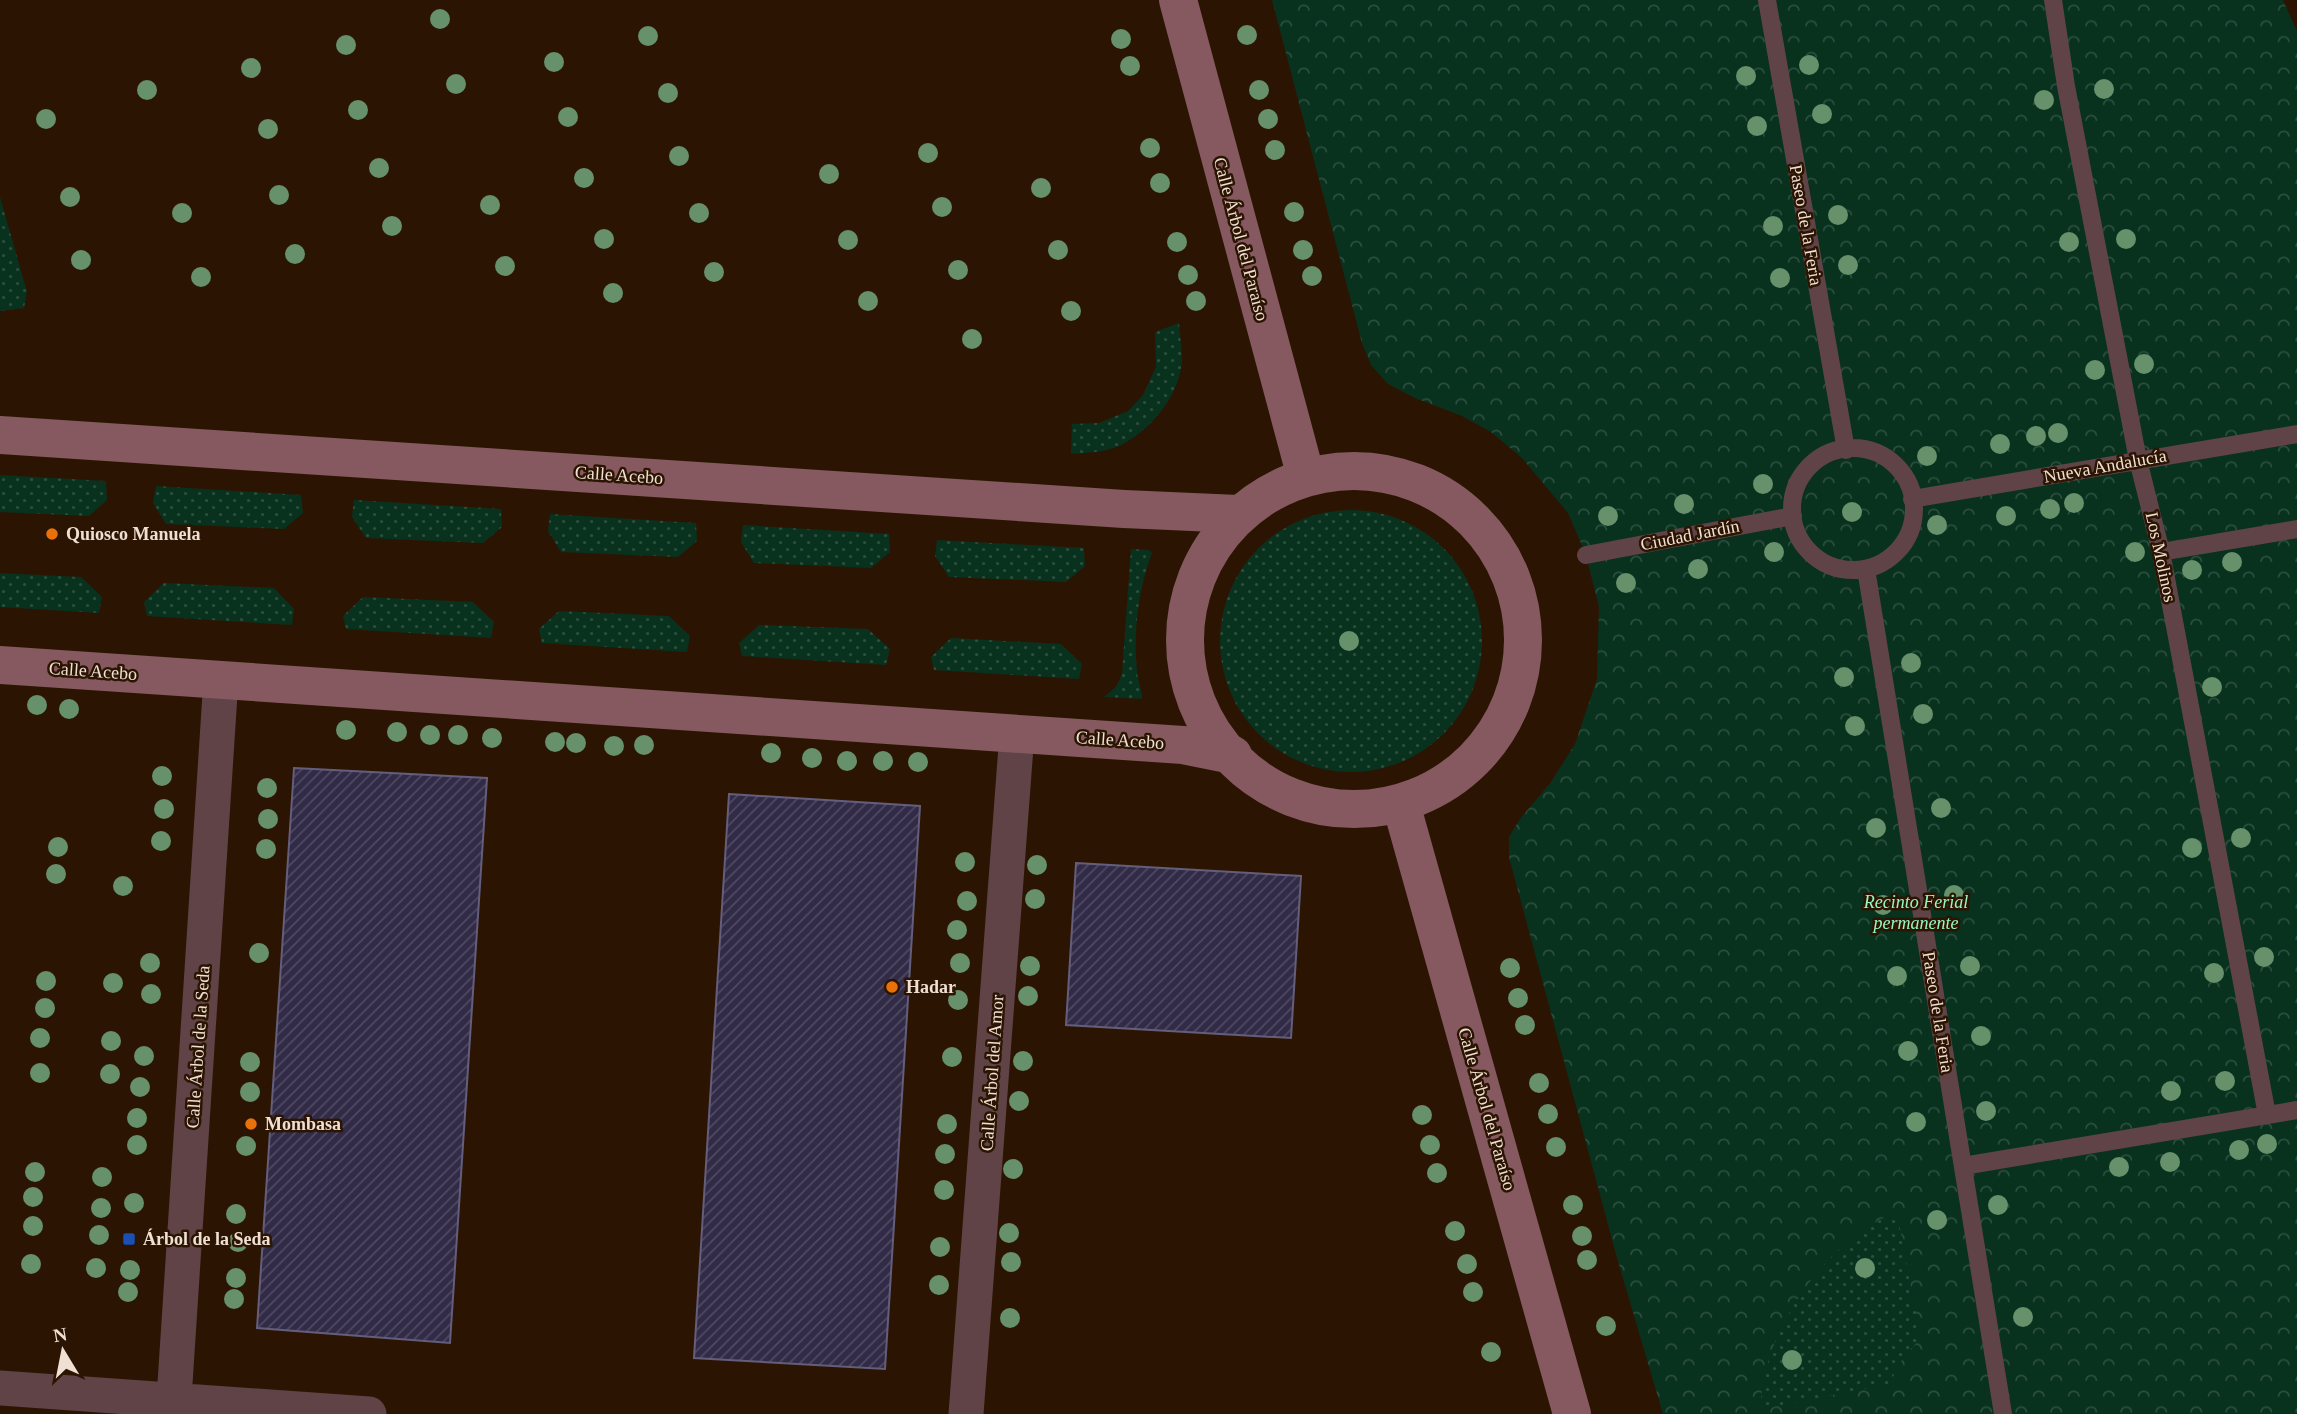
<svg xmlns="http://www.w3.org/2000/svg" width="2297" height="1414" viewBox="0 0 2297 1414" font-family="Georgia,serif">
  <defs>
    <pattern id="park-crowns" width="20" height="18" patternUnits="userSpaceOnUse" patternTransform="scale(1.75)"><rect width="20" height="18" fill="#08311e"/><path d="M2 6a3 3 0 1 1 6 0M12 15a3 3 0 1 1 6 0" fill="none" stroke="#2c4e3e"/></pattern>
    <pattern id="garden-dots" width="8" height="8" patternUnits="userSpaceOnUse" patternTransform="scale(1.75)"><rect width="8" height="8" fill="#08311e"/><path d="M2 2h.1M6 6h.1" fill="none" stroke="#2c4e3e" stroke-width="1.8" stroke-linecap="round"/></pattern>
    <pattern id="building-hatch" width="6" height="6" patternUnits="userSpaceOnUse" patternTransform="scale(1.75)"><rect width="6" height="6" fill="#322b47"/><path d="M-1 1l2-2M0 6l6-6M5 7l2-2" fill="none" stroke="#504961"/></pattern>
  </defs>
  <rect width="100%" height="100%" fill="#2b1502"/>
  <path fill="url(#park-crowns)" d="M1272,0H2283L2297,31V1414H1663L1617,1258L1509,857V837L1520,819L1551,782L1575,744L1597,679L1599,607L1586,555L1568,513L1522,458L1491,432L1462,416L1415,398L1388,384L1371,365L1362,343Z"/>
  <path fill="url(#garden-dots)" d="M0,197L27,292L24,308L0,311Z
    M1179,323C1180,336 1182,349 1182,361C1179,397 1150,431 1119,446C1105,452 1086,453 1071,454L1072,424L1099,423L1128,411L1143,395L1156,367L1155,332Z
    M0,475L106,481L107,500L89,516L0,512Z
    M156,486L301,495L303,513L284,529L166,524L153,503Z
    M354,500L501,509L502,527L483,543L366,538L352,517Z
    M1220 641a131 131 0 1 1 262 0a131 131 0 1 1-262 0Z
    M550,514L696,523L697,541L678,557L561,552L548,531Z
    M743,525L889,534L890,552L871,568L754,563L741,542Z
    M937,540L1084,548L1085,566L1066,582L949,577L935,556Z
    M1131,549L1149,550L1152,553C1138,590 1133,633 1137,672C1138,681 1142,690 1142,699L1104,697L1116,687L1122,674Z
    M0,573L81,577L102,597L99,613L0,607Z
    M164,583L274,588L294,609L292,625L147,616L144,602Z
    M363,597L473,602L494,622L491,638L346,629L343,616Z
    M559,611L669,616L690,636L687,652L542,643L539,629Z
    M759,625L868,629L890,649L886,665L742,656L739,643Z
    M951,638L1061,644L1082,664L1079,679L934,670L931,657Z
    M1897,1212L1919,1331L1917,1342L1903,1358L1889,1384L1761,1409C1760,1333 1827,1239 1897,1212Z"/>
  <path fill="url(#building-hatch)" stroke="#645d7c" stroke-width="2" d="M294,768L487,778L450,1343L257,1328Z
    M729,794L920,806L885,1369L694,1358Z
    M1076,863L1301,876L1291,1038L1066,1025Z"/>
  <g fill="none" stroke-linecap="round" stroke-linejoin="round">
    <path stroke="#5f4347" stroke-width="18" d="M1767,0L1846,450
      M2053,0L2066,86L2138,460L2161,552L2267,1115
      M1792 509a61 61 0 1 1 122 0a61 61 0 1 1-122 0Z
      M1912,499L2297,434
      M2161,552L2297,529
      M1586,555L1793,516
      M1866,569L2003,1414
      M1963,1166L2297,1110"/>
    <path stroke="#5f4347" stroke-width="35" d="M0,1388L369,1414
      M173,1414L221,679
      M966,1414L1017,733"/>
    <path stroke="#85595f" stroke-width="38" d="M1178,0L1306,477
      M0,435L1124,509L1238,514
      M1185 640a169 169 0 1 1 338 0a169 169 0 1 1-338 0Z
      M0,665L1183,745L1233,755
      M1401,804L1572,1414"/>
  </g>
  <g fill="#66916b">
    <circle cx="440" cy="19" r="10"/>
    <circle cx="1247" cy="35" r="10"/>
    <circle cx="648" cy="36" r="10"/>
    <circle cx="1121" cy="39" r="10"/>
    <circle cx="346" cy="45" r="10"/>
    <circle cx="554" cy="62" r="10"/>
    <circle cx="1809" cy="65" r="10"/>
    <circle cx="1130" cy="66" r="10"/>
    <circle cx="251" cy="68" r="10"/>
    <circle cx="1746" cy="76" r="10"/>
    <circle cx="456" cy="84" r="10"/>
    <circle cx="2104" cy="89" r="10"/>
    <circle cx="147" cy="90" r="10"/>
    <circle cx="1259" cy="90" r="10"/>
    <circle cx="668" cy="93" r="10"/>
    <circle cx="2044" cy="100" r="10"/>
    <circle cx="358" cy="110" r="10"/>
    <circle cx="1822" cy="114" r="10"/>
    <circle cx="568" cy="117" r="10"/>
    <circle cx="46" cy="119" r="10"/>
    <circle cx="1268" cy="119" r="10"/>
    <circle cx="1757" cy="126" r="10"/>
    <circle cx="268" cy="129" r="10"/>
    <circle cx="1150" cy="148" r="10"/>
    <circle cx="1275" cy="150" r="10"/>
    <circle cx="928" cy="153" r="10"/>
    <circle cx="679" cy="156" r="10"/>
    <circle cx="379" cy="168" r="10"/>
    <circle cx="829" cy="174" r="10"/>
    <circle cx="584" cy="178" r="10"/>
    <circle cx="1160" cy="183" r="10"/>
    <circle cx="1041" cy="188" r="10"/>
    <circle cx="279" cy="195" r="10"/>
    <circle cx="70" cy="197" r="10"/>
    <circle cx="490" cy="205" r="10"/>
    <circle cx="942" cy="207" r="10"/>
    <circle cx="1294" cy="212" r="10"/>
    <circle cx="182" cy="213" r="10"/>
    <circle cx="699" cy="213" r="10"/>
    <circle cx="1838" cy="215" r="10"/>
    <circle cx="392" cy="226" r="10"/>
    <circle cx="1773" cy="226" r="10"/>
    <circle cx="604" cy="239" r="10"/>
    <circle cx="2126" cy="239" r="10"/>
    <circle cx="848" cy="240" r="10"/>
    <circle cx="1177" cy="242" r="10"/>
    <circle cx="2069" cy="242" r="10"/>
    <circle cx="1058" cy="250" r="10"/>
    <circle cx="1303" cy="250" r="10"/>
    <circle cx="295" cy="254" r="10"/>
    <circle cx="81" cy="260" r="10"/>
    <circle cx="1848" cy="265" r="10"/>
    <circle cx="505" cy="266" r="10"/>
    <circle cx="958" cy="270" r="10"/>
    <circle cx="714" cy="272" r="10"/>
    <circle cx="1188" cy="275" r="10"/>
    <circle cx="1312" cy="276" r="10"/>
    <circle cx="201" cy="277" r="10"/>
    <circle cx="1780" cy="278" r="10"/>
    <circle cx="613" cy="293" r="10"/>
    <circle cx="868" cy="301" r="10"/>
    <circle cx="1196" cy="301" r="10"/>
    <circle cx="1071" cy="311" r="10"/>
    <circle cx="972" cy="339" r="10"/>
    <circle cx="2144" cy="364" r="10"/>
    <circle cx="2095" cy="370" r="10"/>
    <circle cx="2058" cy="433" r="10"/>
    <circle cx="2036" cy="436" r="10"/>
    <circle cx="2000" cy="444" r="10"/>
    <circle cx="1927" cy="456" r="10"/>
    <circle cx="1763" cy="484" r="10"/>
    <circle cx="2074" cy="503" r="10"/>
    <circle cx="1684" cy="504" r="10"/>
    <circle cx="2050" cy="509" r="10"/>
    <circle cx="1852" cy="512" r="10"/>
    <circle cx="1608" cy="516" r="10"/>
    <circle cx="2006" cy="516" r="10"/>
    <circle cx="1937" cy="525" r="10"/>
    <circle cx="1774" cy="552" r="10"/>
    <circle cx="2135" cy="552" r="10"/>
    <circle cx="2232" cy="562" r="10"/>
    <circle cx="1698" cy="569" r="10"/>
    <circle cx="2192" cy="570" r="10"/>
    <circle cx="1626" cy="583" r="10"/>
    <circle cx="1349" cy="641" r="10"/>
    <circle cx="1911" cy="663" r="10"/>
    <circle cx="1844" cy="677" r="10"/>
    <circle cx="2212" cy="687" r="10"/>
    <circle cx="37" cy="705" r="10"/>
    <circle cx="69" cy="709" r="10"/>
    <circle cx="1923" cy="714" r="10"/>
    <circle cx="1855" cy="726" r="10"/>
    <circle cx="346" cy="730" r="10"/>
    <circle cx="397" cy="732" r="10"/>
    <circle cx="430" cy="735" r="10"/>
    <circle cx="458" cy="735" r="10"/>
    <circle cx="492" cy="738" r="10"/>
    <circle cx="555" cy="742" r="10"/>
    <circle cx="576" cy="743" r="10"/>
    <circle cx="644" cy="745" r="10"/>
    <circle cx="614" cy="746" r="10"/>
    <circle cx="771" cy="753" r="10"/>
    <circle cx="812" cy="758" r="10"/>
    <circle cx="847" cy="761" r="10"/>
    <circle cx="883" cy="761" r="10"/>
    <circle cx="918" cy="762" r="10"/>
    <circle cx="162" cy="776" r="10"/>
    <circle cx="267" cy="788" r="10"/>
    <circle cx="1941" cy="808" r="10"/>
    <circle cx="164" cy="809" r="10"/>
    <circle cx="268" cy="819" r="10"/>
    <circle cx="1876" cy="828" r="10"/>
    <circle cx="2241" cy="838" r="10"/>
    <circle cx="161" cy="841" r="10"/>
    <circle cx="58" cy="847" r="10"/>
    <circle cx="2192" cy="848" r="10"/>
    <circle cx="266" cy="849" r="10"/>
    <circle cx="965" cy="862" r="10"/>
    <circle cx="1037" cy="865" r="10"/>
    <circle cx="56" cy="874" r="10"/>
    <circle cx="123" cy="886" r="10"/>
    <circle cx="1954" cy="895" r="10"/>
    <circle cx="1035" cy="899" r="10"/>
    <circle cx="967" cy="901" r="10"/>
    <circle cx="1883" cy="905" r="10"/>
    <circle cx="957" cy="930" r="10"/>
    <circle cx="259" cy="953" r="10"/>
    <circle cx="2264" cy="957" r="10"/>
    <circle cx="150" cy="963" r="10"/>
    <circle cx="960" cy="963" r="10"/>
    <circle cx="1030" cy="966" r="10"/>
    <circle cx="1970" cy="966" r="10"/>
    <circle cx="1510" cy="968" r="10"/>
    <circle cx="2214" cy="973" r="10"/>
    <circle cx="1897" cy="976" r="10"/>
    <circle cx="46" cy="981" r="10"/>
    <circle cx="113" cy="983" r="10"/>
    <circle cx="151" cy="994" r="10"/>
    <circle cx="1028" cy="996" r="10"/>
    <circle cx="1518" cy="998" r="10"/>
    <circle cx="958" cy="1000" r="10"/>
    <circle cx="45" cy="1008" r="10"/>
    <circle cx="1525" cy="1025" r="10"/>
    <circle cx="1981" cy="1036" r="10"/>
    <circle cx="40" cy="1038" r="10"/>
    <circle cx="111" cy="1041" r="10"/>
    <circle cx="1908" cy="1051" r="10"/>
    <circle cx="144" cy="1056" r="10"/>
    <circle cx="952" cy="1057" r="10"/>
    <circle cx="1023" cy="1061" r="10"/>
    <circle cx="250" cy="1062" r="10"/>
    <circle cx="40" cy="1073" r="10"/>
    <circle cx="110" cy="1074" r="10"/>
    <circle cx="2225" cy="1081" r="10"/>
    <circle cx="1539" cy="1083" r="10"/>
    <circle cx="140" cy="1087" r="10"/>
    <circle cx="2171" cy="1091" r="10"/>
    <circle cx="250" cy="1092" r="10"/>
    <circle cx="1019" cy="1101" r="10"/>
    <circle cx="1986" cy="1111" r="10"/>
    <circle cx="1548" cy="1114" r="10"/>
    <circle cx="1422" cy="1115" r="10"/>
    <circle cx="137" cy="1118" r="10"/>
    <circle cx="1916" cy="1122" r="10"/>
    <circle cx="947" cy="1124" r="10"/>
    <circle cx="2267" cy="1144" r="10"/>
    <circle cx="137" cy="1145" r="10"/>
    <circle cx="1430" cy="1145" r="10"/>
    <circle cx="246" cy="1146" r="10"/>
    <circle cx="1556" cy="1147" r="10"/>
    <circle cx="2239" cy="1150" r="10"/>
    <circle cx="945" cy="1154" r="10"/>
    <circle cx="2170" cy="1162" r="10"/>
    <circle cx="2119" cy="1167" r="10"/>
    <circle cx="1013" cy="1169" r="10"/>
    <circle cx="35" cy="1172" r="10"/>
    <circle cx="1437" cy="1173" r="10"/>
    <circle cx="102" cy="1177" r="10"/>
    <circle cx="944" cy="1190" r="10"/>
    <circle cx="33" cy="1197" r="10"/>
    <circle cx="134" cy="1203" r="10"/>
    <circle cx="1573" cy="1205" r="10"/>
    <circle cx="1998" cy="1205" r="10"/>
    <circle cx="101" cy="1208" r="10"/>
    <circle cx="236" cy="1214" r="10"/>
    <circle cx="1937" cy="1220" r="10"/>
    <circle cx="33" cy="1226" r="10"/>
    <circle cx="1455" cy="1231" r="10"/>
    <circle cx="1009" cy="1233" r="10"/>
    <circle cx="99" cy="1235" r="10"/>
    <circle cx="1582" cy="1236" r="10"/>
    <circle cx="238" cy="1242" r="10"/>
    <circle cx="940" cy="1247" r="10"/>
    <circle cx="1587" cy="1260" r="10"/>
    <circle cx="1011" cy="1262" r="10"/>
    <circle cx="31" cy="1264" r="10"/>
    <circle cx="1467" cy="1264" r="10"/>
    <circle cx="96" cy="1268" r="10"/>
    <circle cx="1865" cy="1268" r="10"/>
    <circle cx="130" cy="1270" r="10"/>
    <circle cx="236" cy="1278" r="10"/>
    <circle cx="939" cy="1285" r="10"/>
    <circle cx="128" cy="1292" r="10"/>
    <circle cx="1473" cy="1292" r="10"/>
    <circle cx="234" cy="1299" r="10"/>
    <circle cx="2023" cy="1317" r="10"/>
    <circle cx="1010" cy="1318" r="10"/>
    <circle cx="1606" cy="1326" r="10"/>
    <circle cx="1491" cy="1352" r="10"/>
    <circle cx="1792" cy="1360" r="10"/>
  </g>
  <g fill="#e8710a" stroke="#2b1502" stroke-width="2.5">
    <circle cx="52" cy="534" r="7"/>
    <circle cx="892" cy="987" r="7"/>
    <circle cx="251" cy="1124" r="7"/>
  </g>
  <rect fill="#1a4fb4" stroke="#2b1502" stroke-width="2.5" x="122" y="1232" width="14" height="14" rx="3.5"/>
  <g text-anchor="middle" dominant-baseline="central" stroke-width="5" stroke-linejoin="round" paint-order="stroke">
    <g font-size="18" fill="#f0dfd3" stroke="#2b1502">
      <text transform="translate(1806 225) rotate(80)">Paseo de la Feria</text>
      <text transform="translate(1241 239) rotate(75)">Calle Árbol del Paraíso</text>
      <text transform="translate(2105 466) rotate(-10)">Nueva Andalucía</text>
      <text transform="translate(619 475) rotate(4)">Calle Acebo</text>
      <text transform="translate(1690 535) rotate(-11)">Ciudad Jardín</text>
      <text transform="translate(2161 557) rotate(78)">Los Molinos</text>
      <text transform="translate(93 671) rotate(4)">Calle Acebo</text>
      <text transform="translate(1120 740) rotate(4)">Calle Acebo</text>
      <text transform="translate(1938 1012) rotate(81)">Paseo de la Feria</text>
      <text transform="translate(198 1047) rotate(-86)">Calle Árbol de la Seda</text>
      <text transform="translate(992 1073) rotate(-86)">Calle Árbol del Amor</text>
      <text transform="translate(1487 1109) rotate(74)">Calle Árbol del Paraíso</text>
    </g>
    <g font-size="18" font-weight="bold" fill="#f0dfd3" stroke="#2b1502" text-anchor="start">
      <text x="66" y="534">Quiosco Manuela</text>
      <text x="906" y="987">Hadar</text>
      <text x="265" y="1124">Mombasa</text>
      <text x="143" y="1239">Árbol de la Seda</text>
    </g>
    <g font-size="18" font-style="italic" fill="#97f6c1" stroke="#2b1502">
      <text x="1916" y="902">Recinto Ferial<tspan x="1916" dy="21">permanente</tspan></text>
    </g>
  </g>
  <g transform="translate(63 1351) rotate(350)" stroke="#2b1502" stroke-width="5" paint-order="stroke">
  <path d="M0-5L12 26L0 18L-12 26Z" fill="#f0dfd3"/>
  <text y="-10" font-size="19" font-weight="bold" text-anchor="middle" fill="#f0dfd3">N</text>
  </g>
</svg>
